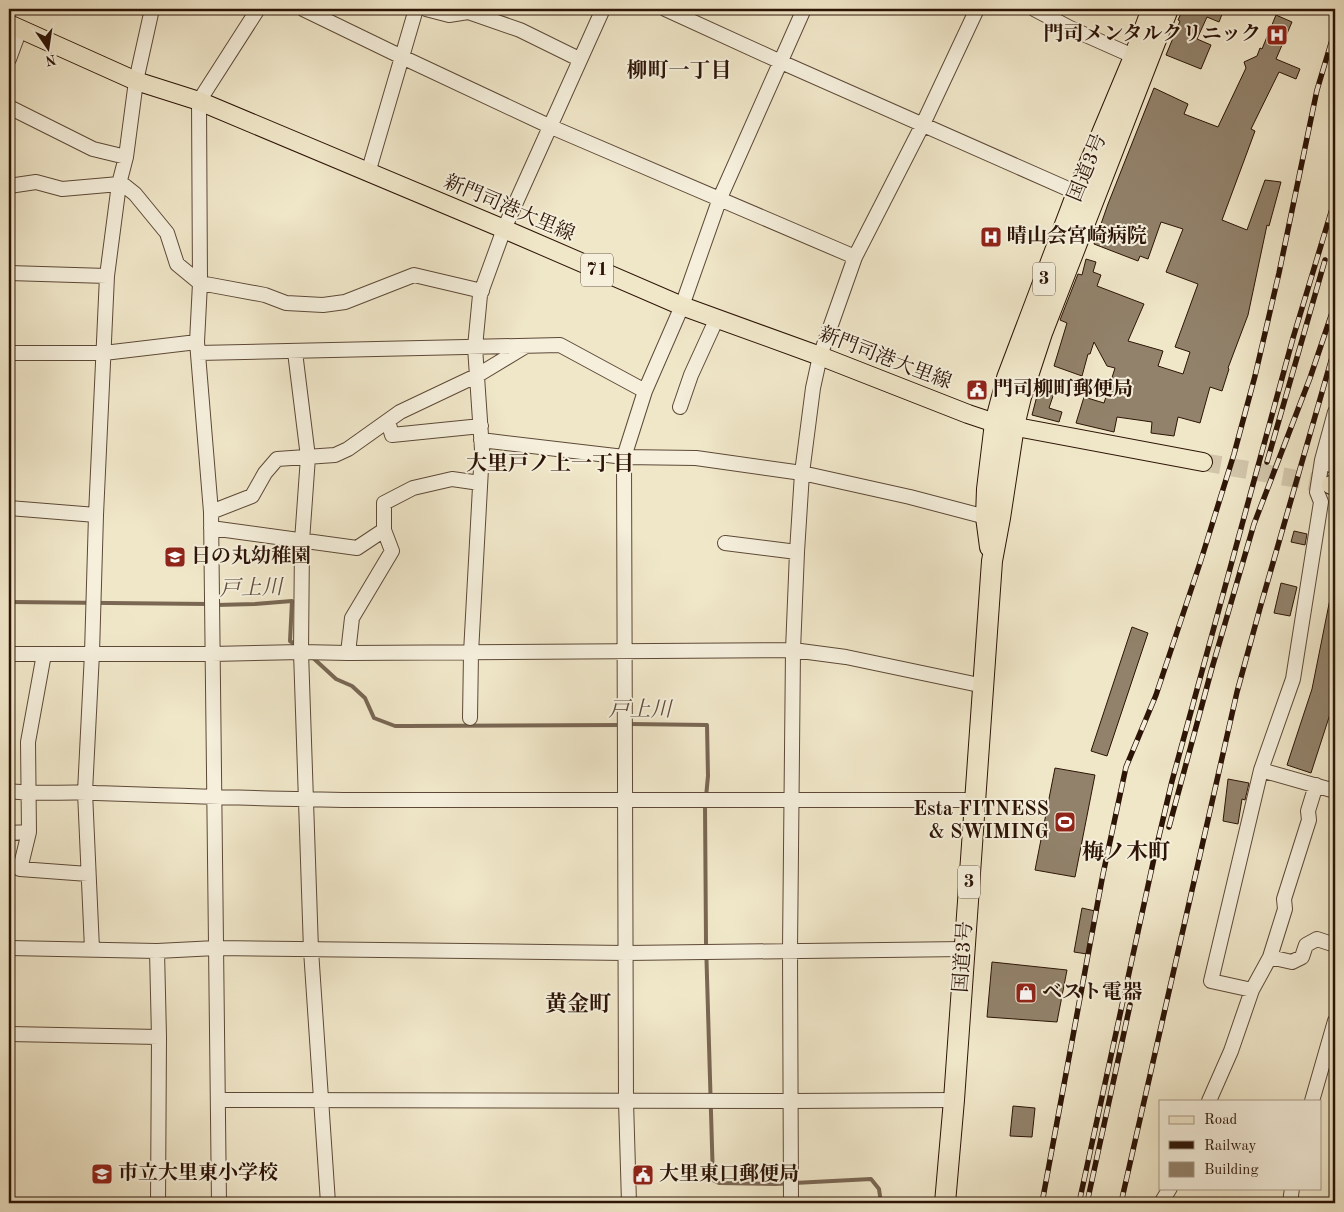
<svg xmlns="http://www.w3.org/2000/svg" width="1344" height="1212" viewBox="0 0 1344 1212" font-family="'Old Standard TT','Noto Serif JP',serif">
  <rect width="100%" height="100%" fill="#f0e7c9"/>
  <filter id="stains"><feTurbulence type="fractalNoise" baseFrequency=".004" numOctaves="4"/><feColorMatrix values="0 0 0 0 .2 0 0 0 0 .09 0 0 0 0 .02 0 0 0 .5 -.17"/></filter>
  <radialGradient id="worn" r=".72"><stop offset=".6" stop-color="#630" stop-opacity="0"/><stop offset="1" stop-color="#630" stop-opacity=".3"/></radialGradient>
  <g fill="none" stroke-linecap="round" stroke-linejoin="round">
    <path stroke="#796753" stroke-width="4" d="M9,602L209,604
      M216,605L255,604L292,601L290,641L297,646
      M311,656L336,679L352,686L365,698L374,718L395,726H407L622,725
      M629,724L707,725L708,776L706,797
      M705,804L706,943L713,1180L719,1183L775,1184L871,1179L879,1189L881,1203"/>
  </g>
  <path fill="#92826b" stroke="#2c1406" d="M1183,9H1224L1219,22L1207,17L1197,39L1211,45L1201,69L1166,55L1180,21L1178,20Z
    M1276,15L1292,22L1276,59L1300,69L1296,79L1279,72L1251,129L1255,131L1222,220L1247,230L1265,180L1281,182L1269,226L1267,225L1248,315L1228,368L1229,369L1222,391L1210,387L1200,423L1178,417L1174,436L1151,433L1152,422L1117,417L1114,432L1076,423L1084,397L1104,403L1115,368L1107,366L1094,342L1090,354H1088L1082,376L1054,366L1067,323L1060,320L1078,274L1082,275L1086,259L1096,262L1093,272L1101,275L1097,286L1144,304L1128,341L1163,351L1158,366L1183,374L1190,352L1175,347L1198,284L1166,272L1183,229L1161,222L1148,259L1140,256L1138,261L1094,244L1108,204L1154,88L1188,104L1184,114L1218,127L1246,68L1244,62L1257,56L1260,48L1262,49Z
    M1039,388L1054,393L1049,408L1062,412L1059,422L1032,415Z
    M1294,531L1307,534L1305,545L1291,542Z
    M1281,583L1297,587L1290,616L1274,613Z
    M1331,594H1335V690L1332,708L1311,773L1287,765L1312,689Z
    M1132,627L1148,633L1107,756L1091,751Z
    M1055,768L1095,775L1075,877L1035,870Z
    M1228,779L1249,783L1245,800L1242,799L1238,824L1223,821Z
    M1082,908L1095,911L1087,954L1074,952Z
    M992,962L1067,970L1057,1022L987,1017Z
    M1013,1106L1035,1108L1032,1137L1010,1136Z"/>
  <g fill="none" stroke-linecap="round" stroke-linejoin="round">
    <path stroke="#d3c7ac" stroke-width="18" stroke-dasharray="18 9" stroke-linecap="butt" d="M1203,462L1331,485"/>
    <g stroke="#5d4937" stroke-width="16">
      <path id="minor" d="M303,9L402,57L549,126L855,257
        M426,9L449,15L468,12L520,30L579,59
        M665,9L781,62L1084,196
        M1034,9L1070,28L1142,60
        M9,59L20,29
        M9,107L93,149L126,157
        M368,173L416,9
        M9,186L36,182L62,189L119,184L125,186L135,194L167,233L177,264L200,283L265,295L286,303L323,305L345,302L414,275L482,291
        M9,273L107,276
        M295,352L308,457L302,541L301,652L311,950L328,1203
        M9,353H104L197,342
        M198,353L560,345L645,391
        M680,407L691,375L717,318
        M1335,412L1322,460L1335,467
        M388,421L392,435L481,426
        M481,440L624,457L696,458L802,473L910,497L986,517
        M9,508L96,515
        M211,512L252,496L265,473L277,459L335,455L348,449L400,412L478,375L526,346
        M211,528L357,548L384,530V503L413,488L452,479L480,483
        M725,543L797,552
        M348,653L352,618L392,551L384,530
        M9,654H212L301,652L348,653L793,650L846,657L984,686
        M44,654L28,742L29,832L20,869L88,874
        M470,718L471,653L482,450L475,347L480,295L504,229L603,9
        M1261,770L1335,791
        M9,791C38,795 67,791 96,793C182,796 268,799 354,800C561,801 768,800 976,800
        M9,833L29,832
        M9,948L157,951L216,948L626,953L964,949
        M92,949L85,792L92,653L96,515L107,276L119,184L126,157L136,81L152,9
        M157,951L159,1037L158,1203
        M1270,957L1292,962L1302,957L1306,945L1317,939L1335,945
        M1252,990L1211,981L1261,770L1293,679L1321,502L1317,492L1322,460
        M9,1034L159,1037
        M218,1100L791,1101L954,1100
        M1209,1101L1231,1051L1252,990L1270,957L1285,909L1284,899L1309,820L1308,811L1316,785
        M1312,1101L1335,1021
        M219,1203L211,512L197,342L200,283L199,101L258,9
        M629,1203L626,1101L624,457L645,391L682,306L720,198L804,9
        M791,1203L790,950L793,650L797,552L802,473L813,388L820,356L855,257L923,124L977,9
        M1161,1203L1170,1188
        M1290,1203L1292,1188"/>
    </g>
    <g stroke="#2c1406" stroke-width="20">
      <path id="major" d="M9,24L136,81L199,101L504,229L682,306L820,356L968,414L995,423L1203,462
        M1331,485L1335,486"/>
    </g>
    <g stroke="#2c1406" stroke-width="22">
      <path id="highway" d="M990,547L986,517L987,489L995,423L1007,378L1077,193L1134,57L1152,9
        M945,1203L954,1100L992,561L1000,518L1014,426L1021,397L1042,333L1168,9"/>
    </g>
    <use href="#minor" stroke="#f5efdc" stroke-width="14"/>
    <use href="#major" stroke="#f0e7c9" stroke-width="18"/>
    <use href="#highway" stroke="#f0e7c9" stroke-width="20"/>
    <g stroke="#2c1406" stroke-width="5.5">
      <path id="rail" d="M1267,462L1325,260
        M1169,827L1212,668L1254,524L1310,378L1335,304
        M1042,1203L1103,874L1126,767L1156,695L1201,560L1234,454L1255,376L1279,273L1317,90L1335,30
        M1079,1203L1156,849L1172,781L1293,338L1335,199
        M1087,1203L1130,1005
        M1121,1203L1237,692L1260,608L1335,347"/>
    </g>
    <use href="#rail" stroke="#f5efdc" stroke-width="4" stroke-dasharray="11" stroke-linecap="butt"/>
  </g>
  <defs>
    <g id="hospital-square" transform="scale(1.125)"><rect x="-9" y="-9" width="18" height="18" rx="4" fill="#8f2418" stroke="#f5efdc"/><path d="M-5-5h3v3.5h4V-5h3V5h-3V1.5h-4V5h-3Z" fill="#fff"/></g>
    <g id="civic-square" transform="scale(1.125)"><rect x="-9" y="-9" width="18" height="18" rx="4" fill="#8f2418" stroke="#f5efdc"/><path d="M-.6-6.5H3V-4.5H.6V-3L4-1V1h2V6H-6V1h2V-1L-.6-3ZM-1.2 2.5V6h2.4V2.5Z" fill="#fff"/></g>
    <g id="school-square" transform="scale(1.125)"><rect x="-9" y="-9" width="18" height="18" rx="4" fill="#8f2418" stroke="#f5efdc"/><path d="M0-5L7-2L0 1L-7-2ZM-4 1L0 2.5L4 1V4Q0 6-4 4Z" fill="#fff"/></g>
    <g id="stadium-square" transform="scale(1.125)"><rect x="-9" y="-9" width="18" height="18" rx="4" fill="#8f2418" stroke="#f5efdc"/><path d="M0-5a6.5 5 0 1 0 0 10a6.5 5 0 1 0 0-10ZM-3.5-1.8h7v3.6h-7Z" fill="#fff"/></g>
    <g id="shop-square" transform="scale(1.125)"><rect x="-9" y="-9" width="18" height="18" rx="4" fill="#8f2418" stroke="#f5efdc"/><path d="M-5-2.5h2.3a2.7 3.5 0 0 1 5.4 0H5L5.5 6h-11ZM-1.5-2.5h3a1.5 2.3 0 0 0-3 0Z" fill="#fff"/></g>
  </defs>
  <g fill-rule="evenodd">
    <use href="#hospital-square" x="1277" y="35"/>
    <use href="#hospital-square" x="991" y="237"/>
    <use href="#civic-square" x="977" y="390"/>
    <use href="#school-square" x="175" y="557"/>
    <use href="#stadium-square" x="1065" y="822"/>
    <use href="#shop-square" x="1026" y="993"/>
    <use href="#school-square" x="102" y="1174"/>
    <use href="#civic-square" x="643" y="1175"/>
  </g>
  <g text-anchor="middle" dominant-baseline="central" stroke-width="4" stroke-linejoin="round" paint-order="stroke">
    <g fill="#f5efdc" stroke="#685646" stroke-width="1">
      <rect x="581" y="253.5" width="32" height="33" rx="4"/>
      <rect x="1033" y="262.5" width="22" height="33" rx="4"/>
      <rect x="958" y="865.5" width="22" height="33" rx="4"/>
    </g>
    <g font-size="19" font-weight="bold" fill="#2c1406">
      <text x="597" y="270">71</text>
      <text x="1044" y="279">3</text>
      <text x="969" y="882">3</text>
    </g>
    <g font-size="20" font-weight="bold" fill="#2c1406" stroke="#f5efdc" text-anchor="start">
      <text x="1261" y="35" text-anchor="end">門司メンタルクリニック</text>
      <text x="1007" y="237">晴山会宮崎病院</text>
      <text x="993" y="390">門司柳町郵便局</text>
      <text x="191" y="557">日の丸幼稚園</text>
      <text x="1049" y="810" text-anchor="end">Esta FITNESS<tspan x="1049" dy="23">&amp; SWIMING</tspan></text>
      <text x="1042" y="993">ベスト電器</text>
      <text x="118" y="1174">市立大里東小学校</text>
      <text x="659" y="1175">大里東口郵便局</text>
    </g>
    <g font-size="20" fill="#2c1406" stroke="#f5efdc">
      <text transform="translate(1088 168) rotate(-68)">国道3号</text>
      <text transform="translate(509 209) rotate(23)">新門司港大里線</text>
      <text transform="translate(885 359) rotate(21)">新門司港大里線</text>
      <text transform="translate(964 957) rotate(-86)">国道3号</text>
    </g>
    <g font-size="21" font-weight="bold" fill="#2c1406" stroke="#f5efdc">
      <text x="679" y="71">柳町一丁目</text>
      <text x="550" y="464">大里戸ノ上一丁目</text>
    </g>
    <g font-size="21" font-style="italic" fill="#604c3a" stroke="#f5efdc">
      <text transform="translate(251 589) rotate(-2)">戸上川</text>
      <text x="640" y="710">戸上川</text>
    </g>
    <g font-size="22" font-weight="bold" fill="#2c1406" stroke="#f5efdc">
      <text x="1126" y="853">梅ノ木町</text>
      <text x="578" y="1005">黄金町</text>
    </g>
  </g>
  <rect width="1344" height="1212" fill="none" stroke="#f0e7c9" stroke-width="30"/>
  <rect x="10" y="10" width="1324" height="1192" fill="none" stroke="#2c1406" stroke-width="2.5"/>
  <rect x="15" y="15" width="1314" height="1182" fill="none" stroke="#2c1406"/>
  <rect x="1159" y="1100" width="162" height="90" fill="#f5efdc" stroke="#a59786"/>
  <rect x="1169" y="1116" width="25" height="8" fill="#f0e7c9" stroke="#a59786"/>
  <text x="1204" y="1124" font-size="15" fill="#2c1406">Road</text>
  <rect x="1169" y="1141" width="25" height="8" fill="#2c1406" stroke="#a59786"/>
  <text x="1204" y="1150" font-size="15" fill="#2c1406">Railway</text>
  <rect x="1169" y="1162" width="25" height="15" fill="#92826b" stroke="#a59786"/>
  <text x="1204" y="1174" font-size="15" fill="#2c1406">Building</text>
  <g transform="translate(48 48) rotate(167)" stroke="#f5efdc" stroke-width="4" paint-order="stroke">
  <path d="M0-4L9 19L0 12L-9 19Z" fill="#2c1406"/>
  <text y="-8" font-size="14" font-weight="bold" text-anchor="middle" fill="#2c1406">N</text>
  </g>
  <rect width="100%" height="100%" filter="url(#stains)"/>
  <rect width="100%" height="100%" fill="url(#worn)"/>
</svg>
